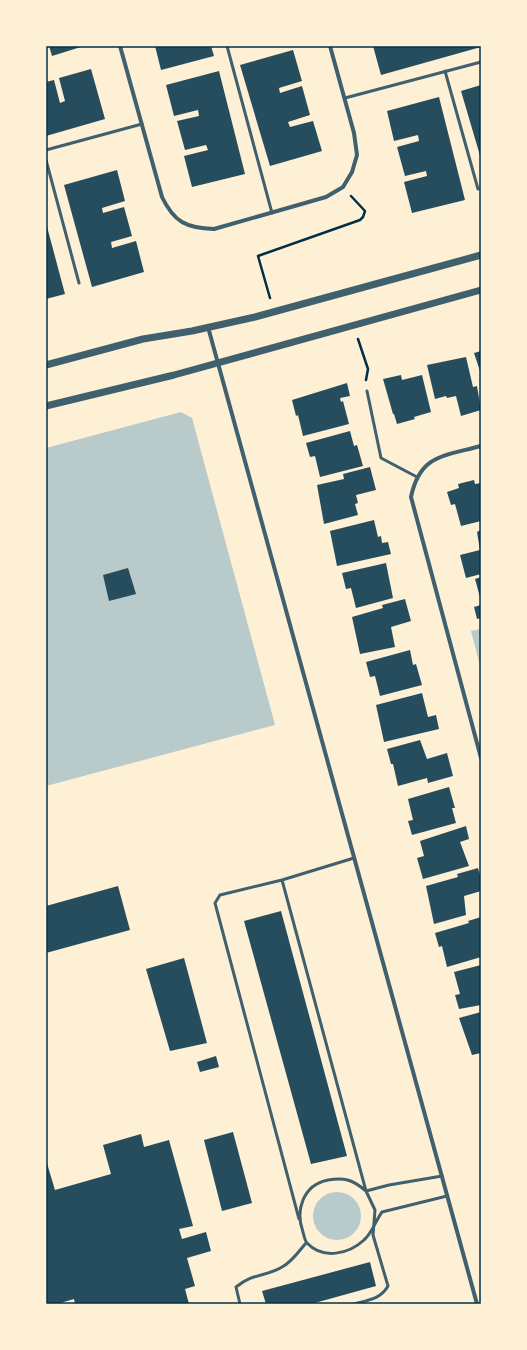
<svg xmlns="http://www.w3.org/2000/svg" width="527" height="1350" viewBox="0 0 527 1350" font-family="Merriweather,serif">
  <rect width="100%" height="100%" fill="#fdf0d5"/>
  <path fill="#b9caca" d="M181,412L192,418L275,725L46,786V448Z
    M481,629V669L471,631Z
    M313 1216a24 24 0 1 1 48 0a24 24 0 1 1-48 0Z"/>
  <path fill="#264d5e" d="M49,46H84L52,56Z
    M155,46H211L214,56L161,70Z
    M373,46H481V47L381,75Z
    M293,50L302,81L279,88L280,93L302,86L310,115L288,122L290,127L313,121L322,151L270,166L240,65Z
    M91,69L105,119L46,136V82L54,80L60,103L65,101L59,78Z
    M219,71L245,174L192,187L184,156L208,150L206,145L185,150L177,121L199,116L198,110L174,116L166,85Z
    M481,85V159L461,91Z
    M439,97L465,200L412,213L404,182L427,176L426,171L405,176L397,147L419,141L418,135L394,141L387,111Z
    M117,170L125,201L102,208L103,213L124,207L132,236L111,242L112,248L136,241L144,272L92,287L64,185Z
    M46,223L65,294L46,299Z
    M481,351V374L474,353Z
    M466,357L473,387L477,386L481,410L461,416L456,396L447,398L446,396L435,399L427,365Z
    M401,375L402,380L422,375L431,412L414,417L415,419L397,424L394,414H393L383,379Z
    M347,383L350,396L340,398L341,402L343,401L349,424L303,436L298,415L296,416L292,400Z
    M350,431L354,446L357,445L363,466L320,477L315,456L310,457L306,443Z
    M370,467L376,490L356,495L358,503L355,504L358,515L324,524L317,485L344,479L343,474Z
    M474,480L475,484L481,483V521L461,526L455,504L451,505L447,492L459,488L458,484Z
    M374,520L378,537L381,536L382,543L388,542L391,554L337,566L330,531Z
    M481,530V574L466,578L460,555L480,550L477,532Z
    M386,563L393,598L356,608L351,588L346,589L342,573Z
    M128,568L136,594L109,601L103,575Z
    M481,577V601L475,579Z
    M405,599L411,621L391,627L395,647L360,654L352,617L383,608L382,605Z
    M481,605V618L477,619L474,607Z
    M410,650L413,665L416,664L422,685L380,696L375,676L370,677L366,662Z
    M422,693L428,717L436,715L439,729L384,742L376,705Z
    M420,740L427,759L447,753L453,776L428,783L427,778L398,786L393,764H391L387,749Z
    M449,787L455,808H452L456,823L412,835L408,821L413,820L408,799Z
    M466,826L469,839L460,842L469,866L423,879L417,858L424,856L420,841Z
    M478,868L481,879V891L464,896L466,915L434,924L426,886L458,877L457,874Z
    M118,886L130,930L46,953V906Z
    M281,911L347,1156L311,1164L244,921Z
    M481,917V957L447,967L442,946L439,947L435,933L469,923L468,921Z
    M184,958L207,1043L170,1051L146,969Z
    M481,965V1005L459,1009L455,995L460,994L454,972Z
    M481,1012V1053L472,1055L459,1018Z
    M216,1056L219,1067L200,1072L197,1062Z
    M233,1132L252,1203L222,1211L204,1140Z
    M141,1134L144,1147L169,1140L193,1226L179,1229L182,1239L206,1232L211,1251L187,1258L195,1286L185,1289L189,1304H75L74,1299L57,1304H46V1160L55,1190L111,1174L103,1145Z
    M370,1262L376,1286L311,1304H266L262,1291Z"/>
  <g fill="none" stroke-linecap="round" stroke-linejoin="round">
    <path stroke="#003049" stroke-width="2.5" d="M270,298L258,256L360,220L363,217L365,211L351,196
      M358,339L368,369L366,380"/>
    <path stroke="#3f606c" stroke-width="3" d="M227,46L272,213
      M445,71L478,189
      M345,98L481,62
      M46,150L142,124
      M46,160L79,283
      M367,391L381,458L417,477
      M282,880L366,1191L375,1210L373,1235L388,1286C381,1299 368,1300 354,1304
      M366,1191C353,1180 345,1177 328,1180C303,1185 295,1210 303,1232C304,1236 305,1241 307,1243C323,1260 349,1254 364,1240C372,1233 376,1220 382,1212L447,1196
      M366,1191L389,1185L442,1176
      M299,1219L215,903L220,895L282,880L354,858
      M240,1304L236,1287C253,1273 265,1277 282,1267C292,1262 299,1251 306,1243"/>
    <path stroke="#3f606c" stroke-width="4" d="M120,46L162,197C174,222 186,228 214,229L326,197L343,187L352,172L357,155L354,133L330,46
      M208,327L477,1304
      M481,446C445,456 420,454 411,497L481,758"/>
    <path stroke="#3f606c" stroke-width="7" d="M46,365L143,339L192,331L255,317L481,255
      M46,406L174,375L481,290"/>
  </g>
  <rect width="527" height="1350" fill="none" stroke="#fdf0d5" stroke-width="94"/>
  <rect x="47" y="47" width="433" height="1256" fill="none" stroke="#003049" stroke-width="1.5"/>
</svg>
